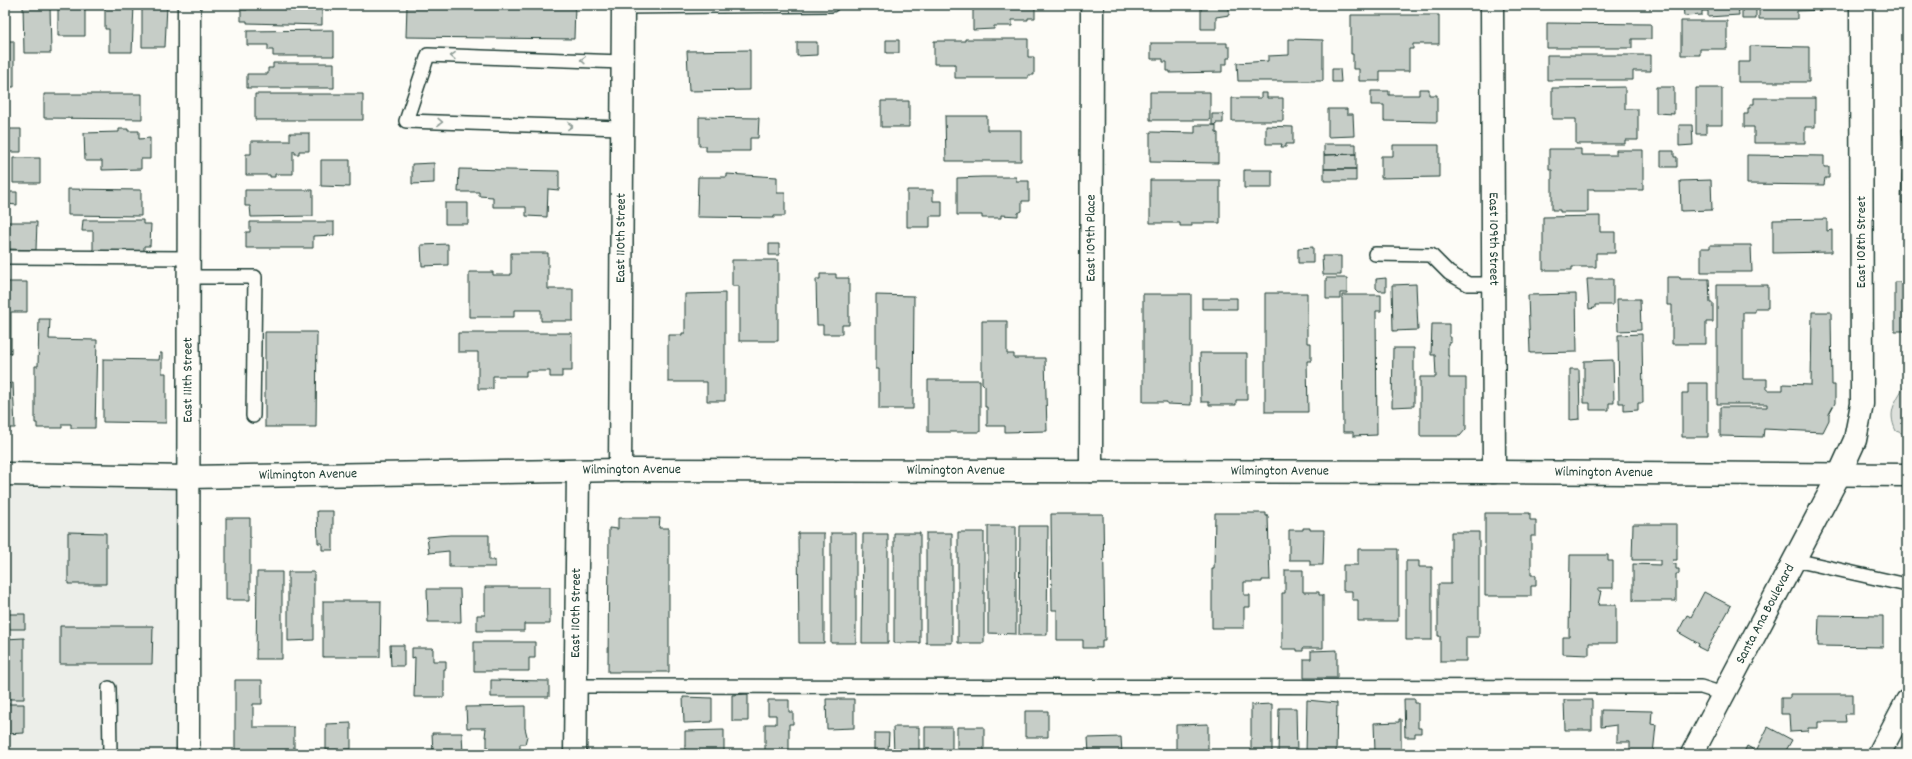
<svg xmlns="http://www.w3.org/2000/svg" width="1912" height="759" viewBox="0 0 1912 759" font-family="Dekko,sans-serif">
  <rect width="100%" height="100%" fill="#fdfcf7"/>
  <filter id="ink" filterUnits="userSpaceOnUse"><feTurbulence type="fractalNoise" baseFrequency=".025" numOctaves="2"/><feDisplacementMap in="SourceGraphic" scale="8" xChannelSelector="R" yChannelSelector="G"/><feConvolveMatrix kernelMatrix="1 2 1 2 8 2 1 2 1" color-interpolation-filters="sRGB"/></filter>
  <g filter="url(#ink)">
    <path fill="#eceee9" d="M5,479L184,481L183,754H5Z"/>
    <path fill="#dde0db" stroke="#7e8e88" d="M1907,381V435L1896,431C1886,410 1897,400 1907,381Z"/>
    <path fill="#c6cdc7" stroke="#1f3d34" d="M23,5H50L51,53H24Z
      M58,5H85V36H58Z
      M105,5H134L132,52H109V29H105Z
      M142,5H167L165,47H142Z
      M247,5H322V25L247,23V21H241V10H247Z
      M407,5H575L574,39L406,37Z
      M973,5H1035V18H1028V20H1012V26H994V29L973,30Z
      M1151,5H1229V15L1216,17V29H1201V8H1151Z
      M1387,5H1438V7H1387Z
      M1557,5H1659V7L1557,8Z
      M1683,5H1738L1739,15L1708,17V11H1702V15L1684,16Z
      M1759,5H1824V10L1797,11V19H1759Z
      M1742,6H1756V19H1742Z
      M5,9H8V41H14V87H5Z
      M1351,15H1439V44H1413V49H1409V71H1380V81H1359V69H1353V54H1351Z
      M1681,21H1727V49H1700V55H1681Z
      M1547,23L1651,24V39H1632V48H1547Z
      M334,30V56H273V50H268V45H247V31Z
      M965,39H1028V57H1034V75H1028V78H955V64H934V41H965Z
      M1289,39L1323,40V81H1238L1237,63L1268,61V56L1289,55Z
      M886,40H899V53H886Z
      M797,42H817V55L797,56Z
      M1151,43H1227V47H1230V58H1227V64H1222V72L1170,73V71H1167V62H1163V59H1151Z
      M1750,46L1809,47V82H1738V62H1750Z
      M750,50V90L689,91L687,51Z
      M1547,55H1651V71H1633V80H1547Z
      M273,63H334V88H247V74H268V68H273Z
      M1332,69H1340L1341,82H1332Z
      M1625,87V109H1638V140H1625V144H1576V119H1552V88Z
      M1656,87H1674V114L1656,113Z
      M1696,88H1722V125H1706V134H1696Z
      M1419,89H1429V95H1437V122L1384,121V105H1371V91H1389V95H1419Z
      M1150,92H1210V120H1150Z
      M1261,93H1267V98H1283V121H1232V98H1261Z
      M44,94H142V119L44,118Z
      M255,94H363V120H255Z
      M1754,98H1815V127H1805V143H1754V127H1744V114H1748V108H1750V104H1754Z
      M881,101H909V127H881Z
      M1328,109H1347V114H1353L1354,136L1328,137Z
      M1212,114H1223V123H1216V125H1212Z
      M945,116H987V130H1021V161H946Z
      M699,117L759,118L758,138H750V151H706V146H699Z
      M1195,125H1216V133H1218V163L1150,162V132L1195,133Z
      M1679,125H1692L1693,145L1679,146Z
      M1266,126L1293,127V144H1286V147H1281L1282,144H1266Z
      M5,129H21V152H5Z
      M119,129H128V131H139V139L150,138V159H141V169L102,170V161H85L84,133L119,132Z
      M1902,129H1907V145H1903Z
      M290,133H309V151H299V154H295V151H293V174H275V177H270V175H246V154H251V141H290Z
      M1324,144H1356V154L1324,155Z
      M1393,145H1439V177L1381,178V156H1393Z
      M1549,149H1581V155H1616V150H1643V190H1594V189H1588V212H1560V210H1552V170H1549Z
      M1661,151H1674V157H1677V167H1661Z
      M1356,154V169H1324V155Z
      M1747,155L1824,156V167H1829V178H1825L1824,185L1747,184Z
      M13,158H40V183H13Z
      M321,160H350V187L321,186Z
      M434,163V183L412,184V164Z
      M459,169L559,171V190L548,189L547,217L526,216V207H493V197L479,196V192H458Z
      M1324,169H1356V181H1324Z
      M1244,170H1272V188H1244Z
      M1902,170H1907V203H1901Z
      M727,174L777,177V193H785V216H774V218L697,217L698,177H727Z
      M982,177H1016V181H1029V201H1022V211L1018,213V216L1001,215V218H982V215H957V178Z
      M1150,180H1220V223H1192V226H1180V223H1150Z
      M1711,180L1712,210L1681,211L1680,181Z
      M68,189L141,190V216L68,215Z
      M245,190H313V216L251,217L250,206H245Z
      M907,190H933V201H942V216H930V227H907Z
      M8,192H17V205L7,204Z
      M445,203H468V224H445Z
      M1600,216V232H1615V253H1596V267H1572V270H1543V217Z
      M1827,219V231L1832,230V252L1773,253V220Z
      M83,220H143V224H151L150,246H144V251H93V231H82Z
      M8,222H37L36,250L7,249Z
      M250,222H334V235L313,236V248H246V232H250Z
      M448,244V265L422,266L421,245Z
      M769,244H779V255H769Z
      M1710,245H1751L1752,272H1701V248H1710Z
      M1313,247V263H1298V248Z
      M511,253H548V289H573V321H541V310H514V317H469V272H493V275H511Z
      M1322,256H1341V275H1323Z
      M732,260H778V341H739V286H732Z
      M820,274H836V278H849V325H842V334H823V325H817L816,279H820Z
      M1667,277H1680V279H1709L1710,303H1713V322H1706V344H1672V305H1667Z
      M1326,278H1347V293H1340V299H1326Z
      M1386,278V291H1379L1376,288V279Z
      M1587,279H1613V305H1595V308L1589,309Z
      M8,282H27V312H11V353H5V300H8Z
      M1895,282H1907V331H1895Z
      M1416,284L1418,330L1393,331L1392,285Z
      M1717,285H1768V308H1755V312H1743V379H1767V390H1783V384L1811,385L1812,312H1831L1832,385H1835V403L1829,414V420L1823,432L1764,429L1763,437L1720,436V407H1767V404H1717Z
      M725,293V401H707V382H668V335H682V333H685V294Z
      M1265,293H1307V343H1311V361H1307L1308,412H1265Z
      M1143,294H1191V405L1167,404V402H1143Z
      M1576,294L1577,352L1530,353L1528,295Z
      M876,295L914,296L913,409H879V369H876Z
      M1342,295H1381V311H1376L1377,435L1353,436V432H1343Z
      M1202,298H1237V309H1202Z
      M1617,299H1640L1641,330L1618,331Z
      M39,319H50L49,339L97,340L95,428H71V424H62V428H37V423H35V366H38Z
      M982,321H1007V354H1014V358H1045L1047,431L1005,432V426H987V407H985V386L982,383Z
      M1432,324H1449V337H1451V343H1448V356H1449V378H1466V429L1460,436H1420V377H1436L1435,355H1431Z
      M265,332H317L316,427H265Z
      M458,333H572V371H562V377H550V371H526V376H493V389H478V352H458Z
      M1642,334L1643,403H1638V410L1624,411V403H1619L1618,335Z
      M1393,348H1414V406L1392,407Z
      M160,353H162V373H166V423L103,422V359L159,360Z
      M1200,353H1247V400H1236V405H1209V402H1201Z
      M1613,360L1614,403H1609V410H1590V403H1584V361Z
      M1570,369H1579L1580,419L1570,420Z
      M928,380H980V432H928Z
      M13,383L15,428H5V384Z
      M1688,383H1708V437H1682V393H1688Z
      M317,511H333V550H322V543H318Z
      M1215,513H1266V516H1268L1270,580H1262V582H1244V595H1250V607H1244V628H1212V569H1214Z
      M1485,513H1530V520H1536V536H1531V575H1536V586H1531V596H1485Z
      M1051,514H1103L1105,640H1102V648H1083V640H1057V610H1052Z
      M226,518H250V600H226Z
      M618,518H660L659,528H669V672H608L609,528L618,529Z
      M1633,524H1677V560H1673L1672,564H1676V569H1679V574H1676V601H1633V564L1660,565V560H1632Z
      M988,526H1016V634L988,633Z
      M1020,526H1048L1047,635H1019Z
      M1303,528H1310V530H1324L1323,565H1310V560H1289V530H1303Z
      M68,532L106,533V584H68Z
      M958,532H984V643H958Z
      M1451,532H1479V637H1466V661H1440V636H1438V584H1451Z
      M798,533H824V643H799Z
      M831,533H856V643H831Z
      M894,533H920V643H894Z
      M926,533H952V643H926Z
      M863,534H888V643H862Z
      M450,535H489V560H495V567H449V551L429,553L427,537Z
      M1358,549H1398V621H1358V600H1352V591H1343V565H1358Z
      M1570,555H1608V561H1613V588H1598V591H1601L1598,605H1616V643H1589V655L1563,654V637H1569Z
      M1406,561H1419V567H1432V640H1406Z
      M1285,570H1303V592H1319V595H1323V648H1303V651H1297V649H1282V593H1285Z
      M257,572H282V659H256Z
      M288,572H314V640L288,641Z
      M485,587H550V624H524V631H477V615H485Z
      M427,589H460L461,622H428Z
      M1704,592L1731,606L1706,651L1698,647L1699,644L1678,632L1687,615L1691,617Z
      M323,601H381L380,657H323Z
      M5,614H25V629H5Z
      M1819,615L1883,616V647L1818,646Z
      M60,626H153L152,664H60Z
      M24,638V699H5V639Z
      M474,642H535V658H529V671H474Z
      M390,645H404V666H391Z
      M412,648H433V661H446V669H444V697H414L415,657L412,658Z
      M1337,650V678H1304V659H1311V651Z
      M235,680H262V704H253V727H294V750H235Z
      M491,680L549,681V697H491Z
      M748,694V721H732V695Z
      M1790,694H1853V714H1845L1846,722H1818V728H1808V731L1790,732L1789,714H1781V698H1790Z
      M683,697L712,698V722L684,723Z
      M826,699H854V728L827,729Z
      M1404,699H1415V703H1418V728H1421V733H1415V737H1405Z
      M768,700H789V712H793V724H789V754H765V724H776V715H768Z
      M1307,700L1337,703L1336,754H1306Z
      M1564,700H1592V730H1565Z
      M5,704H24V733L5,734Z
      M1272,704V754H1251V705Z
      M525,706V728L527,736L525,744H520V753H487V737H485L486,728H467L466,707Z
      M1279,708H1296L1297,754H1278Z
      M1601,710L1652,711L1651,724L1656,725L1653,754H1630V742H1617V725L1601,727Z
      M1025,711H1048V737H1025Z
      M1399,719H1401V751L1375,752L1374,723L1399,722Z
      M351,723V749L326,750V724Z
      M1208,724V754H1176V725Z
      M893,727H919V754H894Z
      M925,727H952V754H925Z
      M957,727H984V754H957Z
      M1768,727L1792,740L1784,754H1743L1747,746L1756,751Z
      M724,730V754H729H685V731Z
      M432,733H462L463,754H433Z
      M875,733H889L888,751L875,750Z
      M1121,737L1122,754H1083L1089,753L1088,738Z"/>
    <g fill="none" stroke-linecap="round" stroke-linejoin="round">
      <g stroke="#1f3d34" stroke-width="16">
        <path id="lane" d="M623,7L832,5
          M621,128L406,121L428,55L622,62
          M1375,254L1431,255L1449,273L1468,284H1493
          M5,257L189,258
          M189,277H255L253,416
          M1795,560L1907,585
          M575,686L1701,687L1723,694
          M109,688L110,754"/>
      </g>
      <g stroke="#1f3d34" stroke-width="25">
        <g id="street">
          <path id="s1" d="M1492,5L1494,472"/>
          <path id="s2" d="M620,470L623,5"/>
          <path id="s3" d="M1091,471L1092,5"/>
          <path id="s4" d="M188,754L189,5"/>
          <path id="s5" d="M575,754L578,471"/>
          <path id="s6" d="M1692,754L1839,475"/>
        </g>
      </g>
      <g stroke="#1f3d34" stroke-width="25">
        <g id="secondary">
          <path id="s7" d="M5,474L189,477L620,470L1494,472L1907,475"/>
          <path d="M1839,475L1855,440L1862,404L1861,5"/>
          <path d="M1879,754L1907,701"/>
        </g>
      </g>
      <use href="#lane" stroke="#fdfcf7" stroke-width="13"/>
      <use href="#street" stroke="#fdfcf7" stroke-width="22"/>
      <use href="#secondary" stroke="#fdfcf7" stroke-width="22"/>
    </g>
    <defs><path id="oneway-chevron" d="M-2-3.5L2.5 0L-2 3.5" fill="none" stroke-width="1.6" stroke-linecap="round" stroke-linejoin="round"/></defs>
    <g stroke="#8e9c96">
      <use href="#oneway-chevron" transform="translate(453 56) rotate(-178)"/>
      <use href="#oneway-chevron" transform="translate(583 60) rotate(-178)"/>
      <use href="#oneway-chevron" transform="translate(440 122) rotate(2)"/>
      <use href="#oneway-chevron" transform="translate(570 126) rotate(2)"/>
    </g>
  </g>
  <g text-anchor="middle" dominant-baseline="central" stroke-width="3" stroke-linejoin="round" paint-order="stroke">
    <g font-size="14" fill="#1f3d34" stroke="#fdfcf7">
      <text stroke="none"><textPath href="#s2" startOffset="232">East 110th Street</textPath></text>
      <text stroke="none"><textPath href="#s3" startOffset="233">East 109th Place</textPath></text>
      <text stroke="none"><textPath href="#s1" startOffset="234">East 109th Street</textPath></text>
      <text transform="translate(1862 242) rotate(-90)">East 108th Street</text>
      <text stroke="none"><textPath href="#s4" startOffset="374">East 111th Street</textPath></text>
      <text stroke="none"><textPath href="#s7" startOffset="627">Wilmington Avenue</textPath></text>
      <text stroke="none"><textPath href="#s7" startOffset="951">Wilmington Avenue</textPath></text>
      <text stroke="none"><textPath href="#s7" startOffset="1275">Wilmington Avenue</textPath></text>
      <text stroke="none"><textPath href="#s7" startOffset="1599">Wilmington Avenue</textPath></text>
      <text stroke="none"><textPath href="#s7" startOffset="303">Wilmington Avenue</textPath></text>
      <text stroke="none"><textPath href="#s5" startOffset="141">East 110th Street</textPath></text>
      <text stroke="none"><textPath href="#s6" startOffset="158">Santa Ana Boulevard</textPath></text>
    </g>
  </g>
  <rect width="1912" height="759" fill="none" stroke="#fdfcf7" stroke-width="20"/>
  <rect x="10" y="10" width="1892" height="739" fill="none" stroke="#1f3d34" stroke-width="1.5" filter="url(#ink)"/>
</svg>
